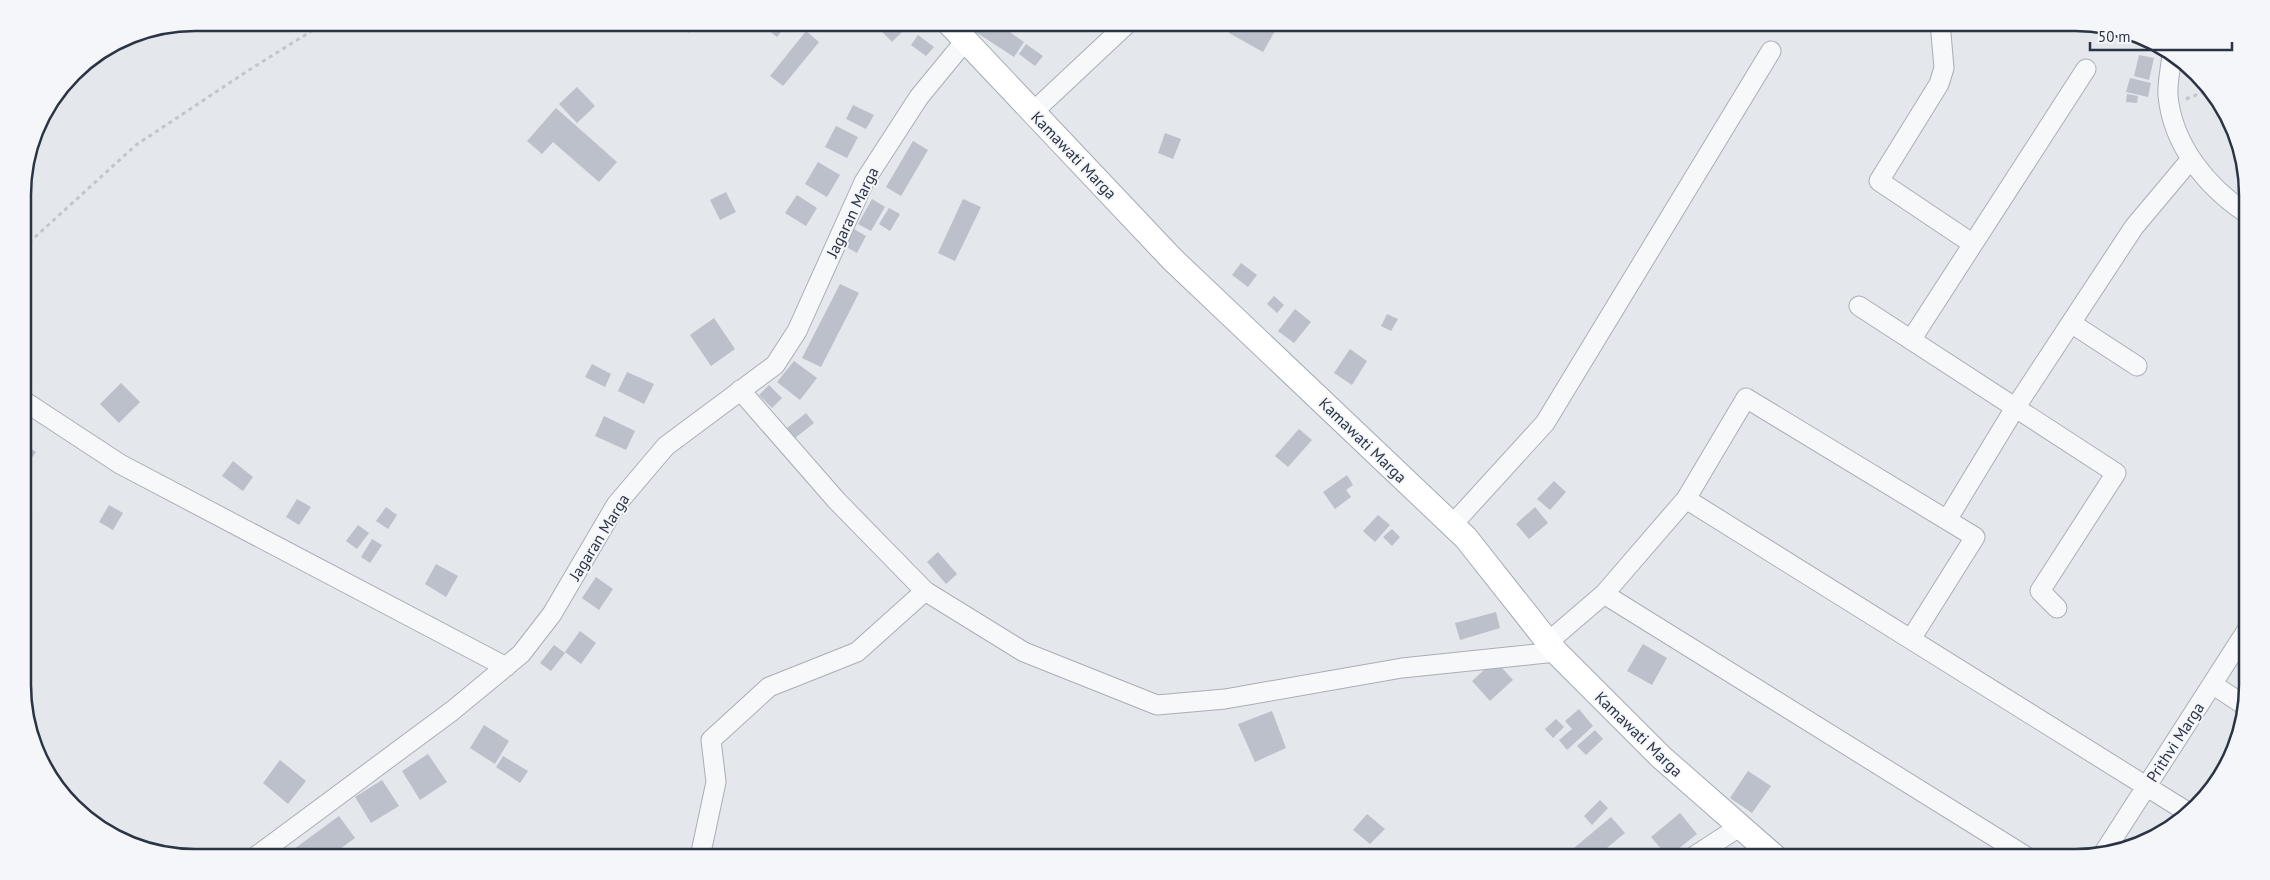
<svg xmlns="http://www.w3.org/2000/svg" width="2270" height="880" viewBox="0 0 2270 880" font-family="'PT Sans',sans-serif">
  <rect width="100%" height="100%" fill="#e4e7ec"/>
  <path fill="#bbc0ca" d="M659,22H673L668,30Z
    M675,22H696L697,24L689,33Z
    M768,22H789L777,37L764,27Z
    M873,22H895L903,31L892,42Z
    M971,22H995L1024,42L1014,57L968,27Z
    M1234,22H1260L1275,31L1263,52L1229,33Z
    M806,31L819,42L783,86L770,76Z
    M918,35L934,47L926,56L911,45Z
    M1026,44L1043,56L1035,66L1019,54Z
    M2139,55L2154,58L2149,80L2134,76Z
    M2130,78L2151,83L2148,97L2126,92Z
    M577,87L595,106L577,123L559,104Z
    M2127,94L2138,96L2137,103L2126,102Z
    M853,105L874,115L866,129L846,119Z
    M556,108L617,162L599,182L553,142L542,154L527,141Z
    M836,126L858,137L847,158L825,147Z
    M1165,133L1181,139L1173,159L1158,153Z
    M913,141L928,150L901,196L886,187Z
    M818,162L840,175L827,197L805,184Z
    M726,192L736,212L720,220L710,200Z
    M797,195L817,208L806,226L785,213Z
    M872,199L885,207L871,231L858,224Z
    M963,199L981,207L955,261L938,253Z
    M889,208L900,214L890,231L879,224Z
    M852,228L866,236L857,253L843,245Z
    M1241,263L1257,275L1248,287L1232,275Z
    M840,284L859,293L821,367L802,358Z
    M1274,296L1284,305L1277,313L1267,304Z
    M1295,309L1311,322L1294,343L1278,331Z
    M1387,314L1398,319L1391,331L1381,326Z
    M714,318L735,349L711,366L690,335Z
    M1350,349L1367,361L1352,385L1334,373Z
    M794,361L817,378L800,400L777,382Z
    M592,364L611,374L605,387L585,377Z
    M627,372L654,384L644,404L618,391Z
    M121,383L140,402L119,423L100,404Z
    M769,385L782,398L772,408L759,395Z
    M806,413L814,423L795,438L787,428Z
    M604,416L635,431L626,450L595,436Z
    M1299,429L1312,440L1288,467L1275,456Z
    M24,444L36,452L27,465L24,463Z
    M233,461L253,477L243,491L222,476Z
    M1347,475L1353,485L1346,490L1351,497L1335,509L1323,492Z
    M1554,481L1566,492L1550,510L1537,499Z
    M297,499L311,507L299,525L286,517Z
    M109,505L123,513L113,530L99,522Z
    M386,507L397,515L388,529L376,521Z
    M1535,507L1548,523L1529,539L1516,524Z
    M1378,515L1390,525L1375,542L1363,531Z
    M358,525L369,533L357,549L346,541Z
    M1392,529L1400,537L1392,546L1383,537Z
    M372,539L382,545L370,563L361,557Z
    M938,552L957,574L946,584L927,562Z
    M436,564L458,576L446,597L425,584Z
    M596,577L613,589L599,610L582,598Z
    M1496,612L1500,628L1460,640L1455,623Z
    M580,631L596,643L581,664L565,652Z
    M1643,644L1667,658L1652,685L1627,671Z
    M554,645L565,653L551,671L540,663Z
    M1495,660L1513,680L1490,701L1472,681Z
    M1579,709L1593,726L1567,750L1559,740L1572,729L1565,721Z
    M1272,711L1286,748L1255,762L1238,724Z
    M1556,719L1564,727L1553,738L1545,729Z
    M484,725L509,741L495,764L470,748Z
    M1595,730L1603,739L1586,755L1577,746Z
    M428,754L447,782L420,800L402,771Z
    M503,756L528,771L520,783L496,767Z
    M280,760L306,781L288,804L263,783Z
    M1748,771L1771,786L1752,813L1730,798Z
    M382,780L399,806L371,823L355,797Z
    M1600,800L1608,808L1592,825L1584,816Z
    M1680,813L1697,834L1668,857L1651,837Z
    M1367,814L1385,829L1370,844L1353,830Z
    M339,816L355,838L329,857H300L294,849Z
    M1611,817L1625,833L1596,857H1571L1568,853Z"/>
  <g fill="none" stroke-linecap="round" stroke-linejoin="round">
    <g stroke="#a9aeb7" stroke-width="21">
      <path id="minor" d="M1940,22L1944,68L1939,84L1879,181L1973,244
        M2172,54C2171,67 2167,83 2168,96C2173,145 2206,186 2246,213
        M1033,112L1129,22
        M1859,306L2116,473L2040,591L2057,608
        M2071,323L2137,366
        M1911,340L2086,69
        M740,390L837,501L925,591L1024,652L1157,705L1225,699L1402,668L1556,652
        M24,401L120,464L506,667
        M1686,499L2189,813
        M1947,520L2015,408L2134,227L2191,159
        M1452,525L1545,423L1771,51
        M1604,594L2027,857
        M1548,642L1604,594L1686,499L1746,398L1975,537L1911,639
        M2212,684L2244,705
        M2103,854L2247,630
        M255,857L452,711L521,654L552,614L616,505L666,446L775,365L797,331L864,182L919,97L965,41
        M700,857L716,782L711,740L769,687L857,652L925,591
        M1693,857L1739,827"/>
    </g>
    <g stroke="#a3abb8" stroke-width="26">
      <path id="major" d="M948,22L1172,259L1466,538L1556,652L1661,757L1775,857"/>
    </g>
    <path stroke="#c2c5cb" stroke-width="3" stroke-dasharray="4 4" stroke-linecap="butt" d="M2186,99L2211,89
      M23,248L136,145L249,70L326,22"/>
    <use href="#minor" stroke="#f7f8fa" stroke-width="19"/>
    <use href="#major" stroke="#fff" stroke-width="24"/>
  </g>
  <g text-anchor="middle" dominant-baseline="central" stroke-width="4" stroke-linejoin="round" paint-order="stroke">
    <g font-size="16" fill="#2b3445" stroke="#f4f6f9">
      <text transform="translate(1074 155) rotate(46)">Kamawati Marga</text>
      <text transform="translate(852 212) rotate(-64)">Jagaran Marga</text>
      <text transform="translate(1363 440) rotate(44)">Kamawati Marga</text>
      <text transform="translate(599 537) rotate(-58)">Jagaran Marga</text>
      <text transform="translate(1639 734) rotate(44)">Kamawati Marga</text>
      <text transform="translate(2175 742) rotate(-57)">Prithvi Marga</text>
    </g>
  </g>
  <path d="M0 0H2270V880H0ZM195 31H2075A164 164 0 0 1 2239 195V685A164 164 0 0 1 2075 849H195A164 164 0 0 1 31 685V195A164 164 0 0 1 195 31Z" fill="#f4f6f9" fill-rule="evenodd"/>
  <path fill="none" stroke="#2b3445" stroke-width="2.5" d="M195 31H2075A164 164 0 0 1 2239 195V685A164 164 0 0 1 2075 849H195A164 164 0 0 1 31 685V195A164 164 0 0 1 195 31Z"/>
  <path d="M2090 42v8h142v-8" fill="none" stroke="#2b3445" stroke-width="2.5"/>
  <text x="2098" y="42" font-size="15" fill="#2b3445" stroke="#f4f6f9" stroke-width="4" paint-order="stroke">50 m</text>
</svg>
